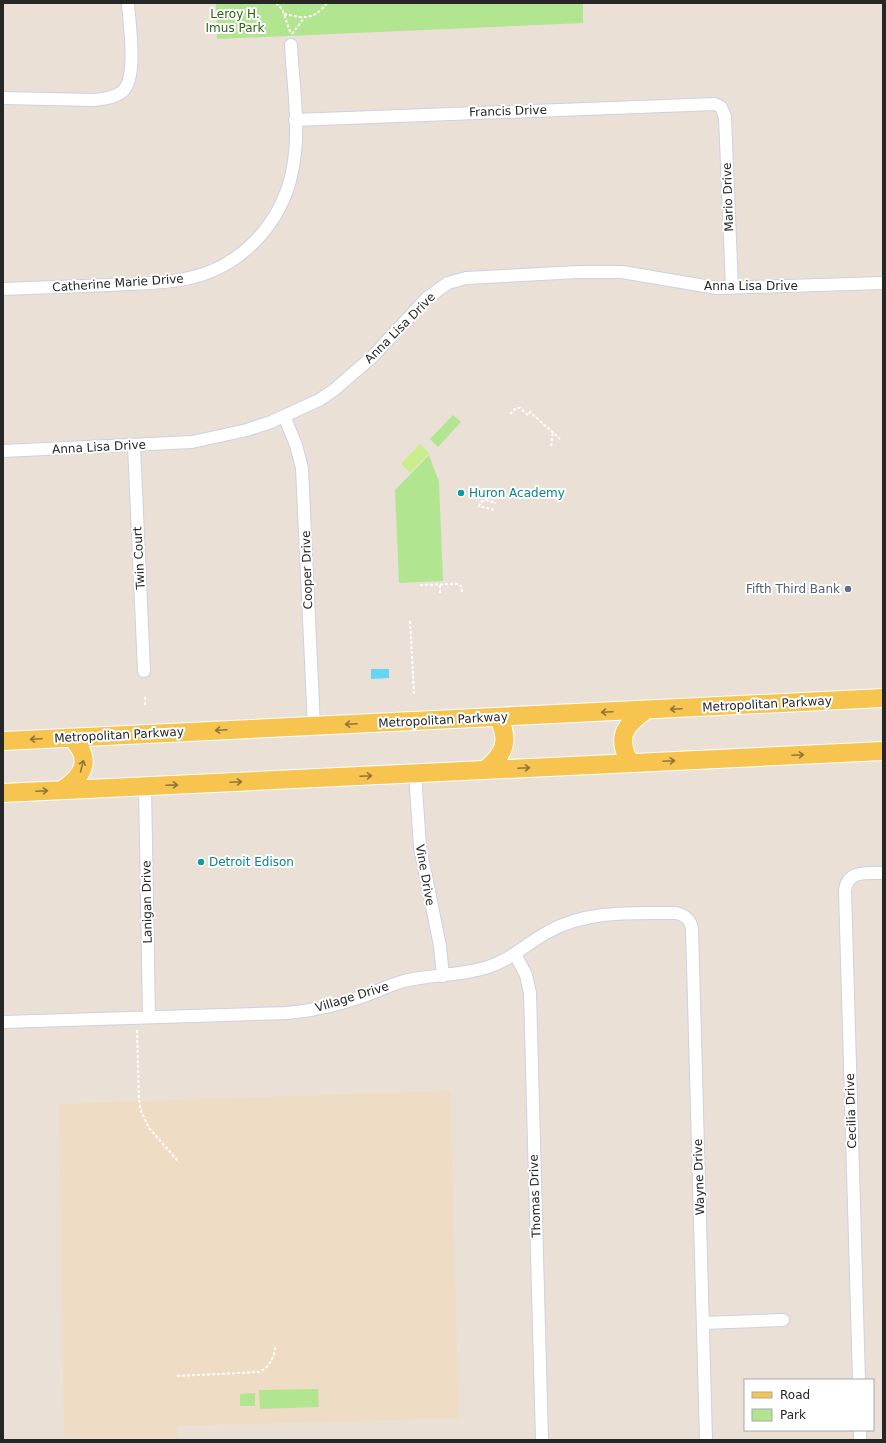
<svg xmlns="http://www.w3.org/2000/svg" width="886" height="1443" viewBox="0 0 886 1443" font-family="'DejaVu Sans',sans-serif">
  <rect width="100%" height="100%" fill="#eae0d6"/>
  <path fill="#eeddc4" d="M450,1091L459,1418L177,1426V1440H64L59,1104Z"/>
  <path fill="#b2e58f" d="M216,3H583V23L217,39Z
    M453,415L461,422L438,447L430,439Z
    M429,455L439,482L443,581L399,583L395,490Z
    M318,1389L319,1407L260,1409L259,1390Z
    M255,1393V1406H240V1394Z"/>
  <path fill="#c9ed8a" d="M420,444L429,453L410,473L401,464Z"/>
  <path fill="#63d6f3" d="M371,669H389V678L371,679Z"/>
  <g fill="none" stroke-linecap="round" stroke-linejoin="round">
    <g stroke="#ccd1e1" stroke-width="14">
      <path id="minor" d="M3,98L94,100C103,99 115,98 123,91C138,76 129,23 128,3
        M295,120L715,104L721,107L725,117L732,288
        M3,289C38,288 74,286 109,285C134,283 160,284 185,279C239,269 281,225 292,172C301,131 293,86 291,45
        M284,416L296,445L302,468L314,726
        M134,445L144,671
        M3,451L192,442L247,430L271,422L319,400L334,390L372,357L427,298L448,283L466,278L578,272H622L717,288L883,283
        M415,773L420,847L440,946L443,976
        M145,786L149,1017
        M515,954L526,975L530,993L542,1440
        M3,1022L287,1013C313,1011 337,1005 361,997C376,992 389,985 404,981C432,974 461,976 488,967C511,960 527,943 548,932C586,910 633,913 676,913C685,915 690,919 692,928L706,1440
        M703,1323L783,1320
        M859,1380L845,890C848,870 867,873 883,873
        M860,1430V1440"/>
    </g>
    <g stroke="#fff" stroke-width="20">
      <path id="primary" d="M3,741L883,698
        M630,763C616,737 624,726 646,710
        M485,770C505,754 510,740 498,717
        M62,790C85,775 92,759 72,738
        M3,793L883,751"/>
    </g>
    <path stroke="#fff" stroke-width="2" stroke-dasharray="3 2" stroke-linecap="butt" d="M276,3L282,9L291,34
      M284,14C304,18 313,21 327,3
      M292,34L304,18
      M510,414L516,408H520L528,415L530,412L560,439
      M551,446L553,432
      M494,510L479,506L481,502L486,500L496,503
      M420,585L459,584L462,588V594
      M440,585V595
      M410,621L414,694
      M145,697V706
      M137,1030L139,1100L141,1111L149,1128L179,1162
      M177,1376L259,1372C269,1368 276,1355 275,1345"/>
    <use href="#minor" stroke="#fff" stroke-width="12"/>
    <use href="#primary" stroke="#f6c44f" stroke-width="18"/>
  </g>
  <defs><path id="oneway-shaft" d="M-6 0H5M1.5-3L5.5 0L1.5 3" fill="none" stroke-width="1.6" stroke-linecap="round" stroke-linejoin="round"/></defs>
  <g stroke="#8e753a">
    <use href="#oneway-shaft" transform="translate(676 709) rotate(177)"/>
    <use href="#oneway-shaft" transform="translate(607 712) rotate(177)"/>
    <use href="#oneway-shaft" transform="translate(351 724) rotate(177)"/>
    <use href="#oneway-shaft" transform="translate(221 730) rotate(177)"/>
    <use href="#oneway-shaft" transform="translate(36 739) rotate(177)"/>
    <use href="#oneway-shaft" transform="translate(798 755) rotate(-3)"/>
    <use href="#oneway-shaft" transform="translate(669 761) rotate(-3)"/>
    <use href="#oneway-shaft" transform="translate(82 766) rotate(-76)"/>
    <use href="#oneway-shaft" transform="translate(524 768) rotate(-3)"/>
    <use href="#oneway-shaft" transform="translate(366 776) rotate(-3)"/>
    <use href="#oneway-shaft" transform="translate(236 782) rotate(-3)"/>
    <use href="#oneway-shaft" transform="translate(172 785) rotate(-2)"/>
    <use href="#oneway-shaft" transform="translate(42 791) rotate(-3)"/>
  </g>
  <g fill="#0f9aa8" stroke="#fff" stroke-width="1.5">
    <circle cx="461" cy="493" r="4"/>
    <circle cx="201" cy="862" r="4"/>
  </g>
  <circle fill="#5c6f8a" stroke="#fff" stroke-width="1.5" cx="848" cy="589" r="4"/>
  <g text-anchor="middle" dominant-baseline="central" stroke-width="4" stroke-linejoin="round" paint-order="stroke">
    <g font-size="12" fill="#2b6415" stroke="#fff">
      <text x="235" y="14">Leroy H.<tspan x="235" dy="14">Imus Park</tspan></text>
    </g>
    <g font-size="12" fill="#262626" stroke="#fff">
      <text transform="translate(508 111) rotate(-2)">Francis Drive</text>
      <text transform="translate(728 197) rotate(-92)">Mario Drive</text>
      <text transform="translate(118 283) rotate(-4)">Catherine Marie Drive</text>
      <text x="751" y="286">Anna Lisa Drive</text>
      <text transform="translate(400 328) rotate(-45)">Anna Lisa Drive</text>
      <text transform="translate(99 447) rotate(-3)">Anna Lisa Drive</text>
      <text transform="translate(139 558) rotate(-93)">Twin Court</text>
      <text transform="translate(307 570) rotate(-92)">Cooper Drive</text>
      <text transform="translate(767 704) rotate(-3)">Metropolitan Parkway</text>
      <text transform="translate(443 720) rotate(-3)">Metropolitan Parkway</text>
      <text transform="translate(119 735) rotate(-3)">Metropolitan Parkway</text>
      <text transform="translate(425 875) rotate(80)">Vine Drive</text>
      <text transform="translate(147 902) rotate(-91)">Lanigan Drive</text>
      <text transform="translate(352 997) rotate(-17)">Village Drive</text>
      <text transform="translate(851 1111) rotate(-92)">Cecilia Drive</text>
      <text transform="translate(699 1177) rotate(-92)">Wayne Drive</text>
      <text transform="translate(535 1196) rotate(-92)">Thomas Drive</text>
    </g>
    <g font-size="12" fill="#0d838f" stroke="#fff" text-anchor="start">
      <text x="469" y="493">Huron Academy</text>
      <text x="209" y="862">Detroit Edison</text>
    </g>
    <g font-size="12" fill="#4e5e75" stroke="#fff" text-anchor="end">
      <text x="840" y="589">Fifth Third Bank</text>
    </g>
  </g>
  <rect width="886" height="1443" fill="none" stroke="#262626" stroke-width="8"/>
  <rect x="744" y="1379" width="130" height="52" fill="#ffffff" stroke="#a8a8a8"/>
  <rect x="752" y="1392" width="20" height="6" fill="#f6c44f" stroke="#a8a8a8"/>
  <text x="780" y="1399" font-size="12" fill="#262626">Road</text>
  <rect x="752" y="1409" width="20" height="12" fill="#b2e58f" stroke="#a8a8a8"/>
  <text x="780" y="1419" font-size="12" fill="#262626">Park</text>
</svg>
